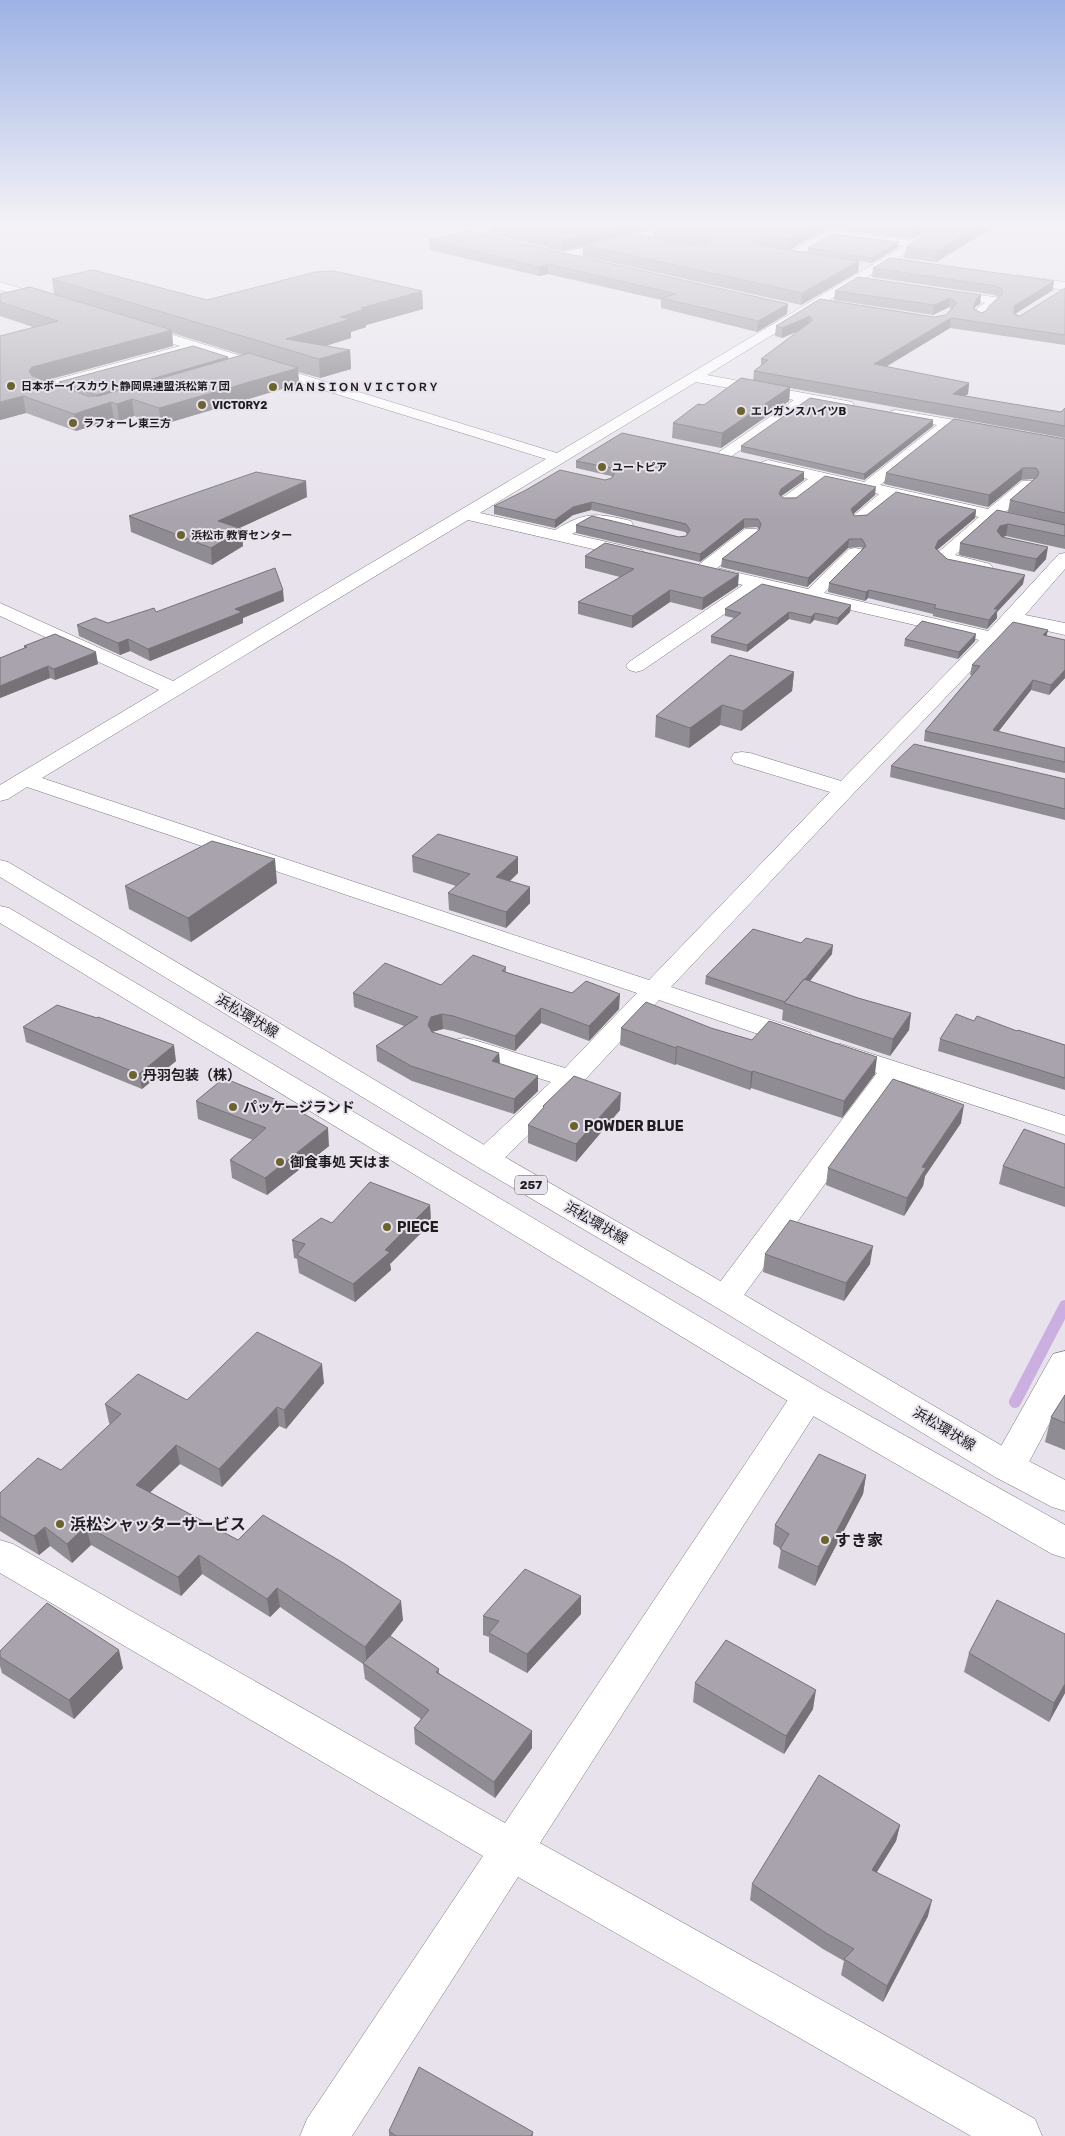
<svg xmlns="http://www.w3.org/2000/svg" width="1065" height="2136" viewBox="0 0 1065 2136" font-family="Rubik,'Noto Sans JP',sans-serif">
  <rect width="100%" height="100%" fill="#e7e2ec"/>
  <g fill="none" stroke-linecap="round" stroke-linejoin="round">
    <path stroke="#ccafe1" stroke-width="12" d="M1015,1402L1065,1306"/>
    <g stroke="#7d7880" stroke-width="1">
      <path id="minor" d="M0,222H20L19,224L0,228Z
        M408,222H428L501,239L503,241L497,244L409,224Z
        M685,222H704L703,224L561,259L555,256L557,254Z
        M944,222H957L707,375L847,401L852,402L854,405L852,408L847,409L809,402L729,458H719L716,455L719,452L794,400L696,382L480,513L555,530C585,511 598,513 631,521L633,525L631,529L625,530L590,524L572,534L642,550L645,554L642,558L636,559L468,520L42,778L649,980L830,792L734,763L731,758L734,753L742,752L750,753L841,781L979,640L761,589L643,670L636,672L629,670L626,666L629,662L743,585L697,574L694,570L697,566L745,529H757L759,533L757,537L717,568L808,589L849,549L855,548L861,549L864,553L824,593L988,631L1059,554L1065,553V569L1025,615L1065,623V635L1016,624L853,794L671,987L810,1033L813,1039L810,1045L800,1047L790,1045L659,1000L580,1085L496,1166L486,1168L476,1166L471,1159L476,1152L551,1082L454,1052L450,1046L454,1040L464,1038L474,1040L565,1068L637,993L27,787L8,799L0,801V785L159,690L0,616V603L173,681L546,459L194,350L54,388L67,393L69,396L67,399H57L35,391L33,388L35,385L180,346L131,331L130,328L131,325H141L557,453L904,246L831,237L795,258H787L785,256L829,230L913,241Z
        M1025,222L1065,224V230L1030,225Z
        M1017,275L1065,282V290L1013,282L1011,279Z
        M0,282L56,299L58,302L52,306L0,290Z
        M943,290L994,297L998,298L1000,303L987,313L983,320L979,321L973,317L977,308L985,303L939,297L937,294L939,291Z
        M896,410L984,425L989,426L991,429L989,432L984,433L952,428L880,485L988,509L1022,481H1034L1036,484L1034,487L1004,513L1065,526V536L995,520L955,555L990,564L993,568L990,572L984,573L946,565L935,555L979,517L895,498L865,522H853L851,518L879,494L824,482L794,504H782L780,501L782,498L808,479L762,468L760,465L762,462L768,460L864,482L937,425L891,417L889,414L891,411Z
        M841,1044L1065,1116V1135L900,1081L736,1306L725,1309L714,1306L709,1298L714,1290L877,1073L831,1058L827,1052L831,1046Z
        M1065,1351V1394L1021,1477L1008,1481L995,1477L990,1467L995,1457L1053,1354Z
        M808,1384L820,1388L825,1397L820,1406L540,1843L1035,2119L1042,2136H971L518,1877L352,2136H300L307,2119L483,1856L0,1573V1540L13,1544L505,1823L796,1388Z"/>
    </g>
    <g stroke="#7d7880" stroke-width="1">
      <path id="highway" d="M0,860L8,862L496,1152L736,1290L1021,1457L1065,1480V1511L1052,1507L995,1477L714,1306L476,1166L0,877Z
        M0,906L9,908L820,1388L1065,1525V1558L1052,1554L796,1406L0,923Z"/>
    </g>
    <use href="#minor" fill="#fff" fill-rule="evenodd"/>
    <use href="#highway" fill="#fff" fill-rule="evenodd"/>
  </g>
  <path fill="#908c94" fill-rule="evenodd" d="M495,222H940L913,239L829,228L790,250L808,252V248L898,247L872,263L859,261L858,272L801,305L583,256V246L562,251L490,234V223ZM654,228L653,238L633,233Z
    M945,222H1003L936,262L904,258L906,247Z
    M468,231L787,314L757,332L661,308V300L548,274L539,276L430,250L429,240Z
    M873,268L1053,290L1015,314L1020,316L1065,288V345L950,328L886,367L969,383L968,394L964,396L1061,412L1065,408V438L790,388L789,401L721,448L672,438L673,423L704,405L753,380L754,371L761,366V359L798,331L782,338L775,336L776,326L820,299L934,317L946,315L951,309L949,307L933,315L834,300L835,291L981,295L980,304L975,307V309L981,313L986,311L999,297L994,295L872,277Z
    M52,279L207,300L422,291L423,309L366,325V327L351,332V338L325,346L350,350L351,369L320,378L298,372L299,384L161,425L134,416L119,421L114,419L76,431L26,413L0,420L33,327L0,316V294H54ZM172,333L243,355L228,359V357L59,382L60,386L44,381L173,346Z
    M933,426L864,480L741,452V446Z
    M1065,439V549L1006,536L1003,537L1046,559L1034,572L959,555L960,543L997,510L1055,523L1008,512L1010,500L1034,479L1021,480L988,507L884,484L886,473Z
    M576,461L804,472V480L781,496L783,498L875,495L853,514L854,516L976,510L975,518L937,550L947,559L1023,584L997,612V618L987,629L933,616V614L868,598L865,601L828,592L829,583L863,550L861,547L848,548L807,587L721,567L722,559L759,530L757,527L744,528L700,562L576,533V525L679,537L686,536L687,534L685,532L591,510L573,515L555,528L494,514V506L605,480L612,478V477L611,476L576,468Z
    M307,497L239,528L243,546L212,565L131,532L129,516Z
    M585,556L738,586L702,610L670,602L632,628L578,614V602L620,577L585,568Z
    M284,601L243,618V623L150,661L130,651L120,655L79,636L77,625L108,623L156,612Z
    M851,605L850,612L837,625L814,620L810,624L789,619L747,652L711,643V636L734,618L725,616V609Z
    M1046,636L1065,640V678L1049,695L1031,690L998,732L1065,748V773L924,741L925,731L972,675H970L972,665Z
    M905,639L975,641L958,659L904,646Z
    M24,646L98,664L55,680L50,678L0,698V658L24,648Z
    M794,672L792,691L741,731L720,725L689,748L655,737L656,716Z
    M891,766L1065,779V820L890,777Z
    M412,856L518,873L510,881L530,903L506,928L449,910L448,893L456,886L413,872Z
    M277,883L191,942L129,909L125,886Z
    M832,954L810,981L858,998L911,1013L909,1030L890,1056L782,1020L783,1010L705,984L706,976Z
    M506,967V972L619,1009L589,1041L541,1023L515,1051L453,1031L443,1029L432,1032L499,1053L500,1064L538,1076V1091L514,1114L412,1081L377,1061L376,1046L404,1026L354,1007L353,993L441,985Z
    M974,1021L1017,1031L1065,1045V1090L938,1051L940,1039Z
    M23,1027L176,1061L142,1089L26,1042Z
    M621,1028L752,1040L875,1074L842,1118L751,1088L750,1090L676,1064L675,1065L620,1045Z
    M196,1101L329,1146L267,1195L232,1178L230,1160L253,1140L198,1119Z
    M543,1106L620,1110L576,1162L528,1143V1125L543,1109Z
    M961,1123L925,1176L923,1186L904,1216L826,1185L828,1168Z
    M1065,1144V1207L999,1184L1003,1166Z
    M430,1205L431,1223L390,1264L391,1270L355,1302L299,1273L297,1259L294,1258L292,1240L332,1223Z
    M765,1254L870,1264L844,1301L763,1272Z
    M324,1383L286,1429L279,1426L222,1487L180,1464L150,1492L238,1540L403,1620L390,1636L439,1669V1673L532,1748L495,1798L415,1744L414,1728L421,1719L365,1679L363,1664L280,1607L270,1617L202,1574L181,1596L91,1545L72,1563L50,1546L39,1555L0,1531V1493L61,1470L110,1424L109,1423L105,1404L187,1400Z
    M1065,1395V1450L1045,1442L1051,1417Z
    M866,1475L863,1494L815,1586L778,1568L781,1549L773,1544L775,1525Z
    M581,1596V1614L527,1673L489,1652V1637L483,1635V1616Z
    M1065,1634V1693L1049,1722L964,1672L969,1653Z
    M0,1651L123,1668L74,1719L2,1673L0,1666Z
    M695,1683L813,1709L784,1754L693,1702Z
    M900,1825L896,1841L877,1872L928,1916L883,2002L841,1975L844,1961L823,1949L750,1900L752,1884Z
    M389,2131L533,2132V2136H389Z"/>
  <path fill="#767278" d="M634,222H677L654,227V228L585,245H583V246L562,251V240Z
    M821,222H830L829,228L789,250V239Z
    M924,222H940L913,239L914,228Z
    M986,222H1003L936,262L938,251Z
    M899,242L898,247L872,263V258Z
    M859,261L858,272L801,305L802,293Z
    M548,264V274L539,276V267Z
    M1054,281L1053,290L1013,315L1014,306Z
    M422,291L423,309L366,325V327L351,332V338L300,354L286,339L361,308Z
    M981,295L980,304L975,307L971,318L973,308L977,298Z
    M950,298L949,307L933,315L934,305Z
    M788,304L787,314L757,332L758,321Z
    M810,316V326L782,338V328Z
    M951,318L950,328L873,374L874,364Z
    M172,330L173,346L35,383L29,371L32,367Z
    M350,350L351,369L320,378L319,359Z
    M228,357L229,363L97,401L96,395Z
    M298,368L299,384L161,425L159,408Z
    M969,383L968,394L952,405L953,394Z
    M790,387L789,401L721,448L722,433Z
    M23,396L26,413L0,420V402Z
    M132,399L134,416L119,421L117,404Z
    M111,402L114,419L76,431L74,414Z
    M933,420V426L864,480V474Z
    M1023,468L1021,480L988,507L989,495Z
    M804,472V480L780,497L779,494L781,489Z
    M306,481L307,497L220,537L218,521Z
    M876,487L875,495L850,517L851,509Z
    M592,502L591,510L573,515L555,528V520L573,507Z
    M976,510L975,518L937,550L935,548L938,541Z
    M744,519V528L700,562V554Z
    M1008,524L1006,536L998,538L997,531L1000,526Z
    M242,529L243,546L212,565L211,548Z
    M849,539L848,548L807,587L808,578Z
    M1048,547L1046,559L1034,572L1036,559Z
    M739,574L738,586L702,610L703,598Z
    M1025,575L1023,584L997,612V618L987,629L989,620L994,609Z
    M283,590L284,601L243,618V623L150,661L148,649L235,609Z
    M670,590V602L632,628V616Z
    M869,590L868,598L865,601L866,592Z
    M851,605L850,612L837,625L838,618Z
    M789,612V619L747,652V645Z
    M815,613L814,620L810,624L811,617Z
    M1048,630L1046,639L1043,635Z
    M976,634L975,641L958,659L959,652Z
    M128,639L130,651L120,655L118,643Z
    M96,652L98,664L55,680L54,669Z
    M48,666L50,678L0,698V686Z
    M1065,670V678L1049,695L1051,685Z
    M794,672L792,691L741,731L743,711Z
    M1033,680L1031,690L991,741L993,730Z
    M722,705L720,725L689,748L690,728Z
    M518,857V873L497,893L496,877Z
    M275,859L277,883L191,942L188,918Z
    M530,887V903L506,928V912Z
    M833,945L832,954L790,1005L786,1002Z
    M620,994L619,1009L589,1041V1026Z
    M541,1008V1023L515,1051V1036Z
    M911,1013L909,1030L890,1056L893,1039Z
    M442,1014L443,1029L431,1032L428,1025L431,1017Z
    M174,1045L176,1061L142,1089L139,1074Z
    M677,1046L676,1064L675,1065L676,1048Z
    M499,1053L500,1068L492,1061Z
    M877,1057L875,1074L842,1118L844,1101Z
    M753,1071L751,1088L750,1090L751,1072Z
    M538,1076V1091L514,1114V1099Z
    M621,1093L620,1110L576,1162V1144Z
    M964,1105L961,1123L925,1176L923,1186L904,1216L907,1198L922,1167Z
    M328,1128L329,1146L267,1195L265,1178Z
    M430,1205L431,1223L390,1264L391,1270L355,1302L353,1284L385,1250Z
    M873,1246L870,1264L844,1301L846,1283Z
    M322,1364L324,1383L286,1429L284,1410Z
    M277,1407L279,1426L222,1487L219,1469Z
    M176,1445L180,1464L139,1503L136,1485Z
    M866,1475L863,1494L815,1586L818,1567Z
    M86,1526L91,1545L72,1563L67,1544Z
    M45,1527L50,1546L39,1555L34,1536Z
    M199,1555L202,1574L181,1596L178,1577Z
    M277,1588L280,1607L270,1617L267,1599Z
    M581,1596V1614L527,1673V1654Z
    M401,1601L403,1620L367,1666L365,1647Z
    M119,1650L123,1668L74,1719L69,1700Z
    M1065,1684V1693L1049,1722L1054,1703Z
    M816,1690L813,1709L784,1754L786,1736Z
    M532,1731V1748L495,1798L494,1782Z
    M900,1825L896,1841L868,1886L872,1870Z
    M932,1900L928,1916L883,2002L887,1986Z"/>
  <path fill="#a8a3ac" stroke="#767278" d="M495,222H634L562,240L490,223Z
    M674,222H708L732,226L740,222H821L789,239L759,238L757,241L764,246L859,261L802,293L583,245L632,233L678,243L698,244L708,242L710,238L707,235L680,233L654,227Z
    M868,222H924L914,228Z
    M945,222H986L938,251L906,247Z
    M468,231L788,304L758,321L661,298L676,294L548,264L539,267L429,240Z
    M832,234L899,242L872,258L808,248Z
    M890,258L1054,281L1014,306V314L1020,316L1065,288V335L951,318L874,364L969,383L953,394L1061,412L1065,408V426L754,371L768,360L761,359L813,320L810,316L782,328L776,326L820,299L934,317L946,315L957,303L950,298L934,305L835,291L858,277L981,295L977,298L973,308L981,313L986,311L990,305L1003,294L1001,288L996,286L873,268Z
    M93,270L207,300L315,272L334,271L422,291L361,308L365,309L340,317L350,319L286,339L350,350L319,359L52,279Z
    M30,287L172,330L32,367L29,371L32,376L88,396H99L249,353L298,368L159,408L132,399L117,404L111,402L74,414L23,396L0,402V336L58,321L0,302V294Z
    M193,346L228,357L96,395L59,382Z
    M741,378L790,387L722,433L673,423L698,404L704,405Z
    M810,398L933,420L864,474L741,446Z
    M954,419L1065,439V513L1010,500L1037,477L1039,472L1036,468H1023L989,495L886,473Z
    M622,433L804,472L781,489L779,494L783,498H796L825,476L876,487L851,509L854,516L867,515L896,492L976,510L938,541L935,548L947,559L1025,575L994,609H998L989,620L934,608L936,605L869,590L866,592L829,583L866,546L862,539H849L808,578L722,559L759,530L761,524L758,519H744L700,554L576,525L592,516L679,537L686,536L690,530L686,524L592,502L573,507L555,520L494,506L526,490L560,470L605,480L612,478L615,472L612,468L576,461Z
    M256,472L306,481L218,521L242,529L211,548L129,516Z
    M997,510L1065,525V536L1008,524L1000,526L997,531L1002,537L1048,547L1036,559L960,543Z
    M605,543L739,574L703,598L670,590L632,616L578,602L634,569L585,556Z
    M275,568L283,590L235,609L242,612L148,649L128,639L118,643L77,625L95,618L108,623L154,608L156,612Z
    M762,584L851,605L838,618L815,613L811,617L789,612L747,645L711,636L741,613L725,609Z
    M922,621L976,634L959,652L905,639Z
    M1013,622L1048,630L1043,635L1065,640V670L1051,685L1033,680L993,730L1065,748V762L925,731L980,666L972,665Z
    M55,634L96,652L54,669L48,666L0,686V658L27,647L24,646Z
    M730,655L794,672L743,711L722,705L690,728L656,716Z
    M914,744L1065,779V809L891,766Z
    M438,834L518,857L496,877L530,887L506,912L448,893L470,874L412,856Z
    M212,841L275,859L188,918L125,886Z
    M753,929L801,943L806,938L833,945L805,979H804L785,1002L706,976Z
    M473,955L506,967L502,971L572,993L586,981L620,994L589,1026L541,1008L515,1036L453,1016L442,1014L431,1017L428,1025L432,1032L499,1053L492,1061L538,1076L514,1099L411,1066L376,1046L418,1017L353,993L385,963L441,985Z
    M804,979L858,998L911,1013L893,1039L784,1003Z
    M646,1002L711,1028L752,1040L769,1021L877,1057L844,1101L753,1071L751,1072L677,1046L676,1048L621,1028Z
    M57,1005L97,1018L98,1017L174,1045L139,1074L23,1027Z
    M956,1014L974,1021L977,1016L1017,1031L1018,1030L1065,1045V1078L940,1039Z
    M574,1076L621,1093L576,1144L528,1125L544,1107L543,1106Z
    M224,1078L289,1105L328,1128L265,1178L230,1160L266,1128L196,1101Z
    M893,1079L964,1105L922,1167L926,1168L907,1198L828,1168Z
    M1024,1129L1065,1144V1188L1003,1166Z
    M370,1182L430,1205L385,1250L390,1252L353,1284L297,1255L305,1244L292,1240L321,1218L332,1223Z
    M790,1220L873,1246L846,1283L765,1254Z
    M257,1332L322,1364L284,1410L277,1407L219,1469L176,1445L136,1485L238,1540L263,1515L345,1564L401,1601L365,1647L277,1588L267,1599L199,1555L178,1577L86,1526L67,1544L45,1527L34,1536L0,1516V1493L38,1458L61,1470L121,1414L105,1404L138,1374L187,1400Z
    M1065,1395V1423L1051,1417Z
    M819,1454L866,1475L818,1567L780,1549L789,1534L775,1525Z
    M525,1569L581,1596L527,1654L489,1633L499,1621L483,1616Z
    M997,1600L1065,1634V1684L1054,1703L969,1653Z
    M47,1603L119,1650L69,1700L0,1657V1651Z
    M390,1636L439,1669L436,1672L532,1731L494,1782L414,1728L429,1710L363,1663Z
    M726,1640L816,1690L786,1736L695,1683Z
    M819,1775L900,1825L872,1870L932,1900L887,1986L844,1959L854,1949L826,1933L752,1884Z
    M419,2067L533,2132L531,2136H396L389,2131Z"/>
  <linearGradient id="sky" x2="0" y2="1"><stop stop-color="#9db2e5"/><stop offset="0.43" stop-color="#f4f2f6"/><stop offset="1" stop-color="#f4f2f6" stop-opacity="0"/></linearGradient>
  <rect width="1065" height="521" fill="url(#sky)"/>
  <g fill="#6c6430" stroke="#e7e2ec" stroke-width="2">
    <circle cx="11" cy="386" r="5"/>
    <circle cx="273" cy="387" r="5"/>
    <circle cx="202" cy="405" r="5"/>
    <circle cx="741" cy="411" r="5"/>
    <circle cx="73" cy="423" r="5"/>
    <circle cx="602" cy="467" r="5"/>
    <circle cx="181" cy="535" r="5"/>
    <circle cx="133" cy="1075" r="5"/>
    <circle cx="233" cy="1107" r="5"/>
    <circle cx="574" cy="1126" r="5"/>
    <circle cx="280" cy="1162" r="5"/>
    <circle cx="387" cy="1227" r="5"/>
    <circle cx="60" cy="1524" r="5"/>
    <circle cx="825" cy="1540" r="5"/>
  </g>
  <g text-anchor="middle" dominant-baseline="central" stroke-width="4" stroke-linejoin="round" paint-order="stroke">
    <g font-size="11" font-weight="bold" fill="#1f1d20" stroke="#e7e2ec" text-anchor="start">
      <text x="21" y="386">日本ボーイスカウト静岡県連盟浜松第７団</text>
      <text x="283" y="387">ＭＡＮＳＩＯＮ ＶＩＣＴＯＲＹ</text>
      <text x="212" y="405">VICTORY2</text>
      <text x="751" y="411">エレガンスハイツB</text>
      <text x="83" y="423">ラフォーレ東三方</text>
      <text x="612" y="467">ユートピア</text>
      <text x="191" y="535">浜松市 教育センター</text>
    </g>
    <rect fill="#e7e2ec" stroke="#5b585d" stroke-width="1" x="515" y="1175.5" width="32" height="19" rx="4"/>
    <g font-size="12" font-weight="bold" fill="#1f1d20">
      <text x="531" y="1185">257</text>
    </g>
    <g font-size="14" fill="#1f1d20" stroke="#e7e2ec">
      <text transform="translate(247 1016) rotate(31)">浜松環状線</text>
      <text transform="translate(596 1223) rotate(30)">浜松環状線</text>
      <text transform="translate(944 1429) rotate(31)">浜松環状線</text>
    </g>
    <g font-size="14" font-weight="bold" fill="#1f1d20" stroke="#e7e2ec" text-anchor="start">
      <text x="143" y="1075">丹羽包装（株）</text>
      <text x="243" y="1107">パッケージランド</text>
      <text x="584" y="1126">POWDER BLUE</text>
      <text x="290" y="1162">御食事処 天はま</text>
      <text x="397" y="1227">PIECE</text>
    </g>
    <g font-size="16" font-weight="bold" fill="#1f1d20" stroke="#e7e2ec" text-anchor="start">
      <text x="70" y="1524">浜松シャッターサービス</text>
      <text x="835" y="1540">すき家</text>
    </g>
  </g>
</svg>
